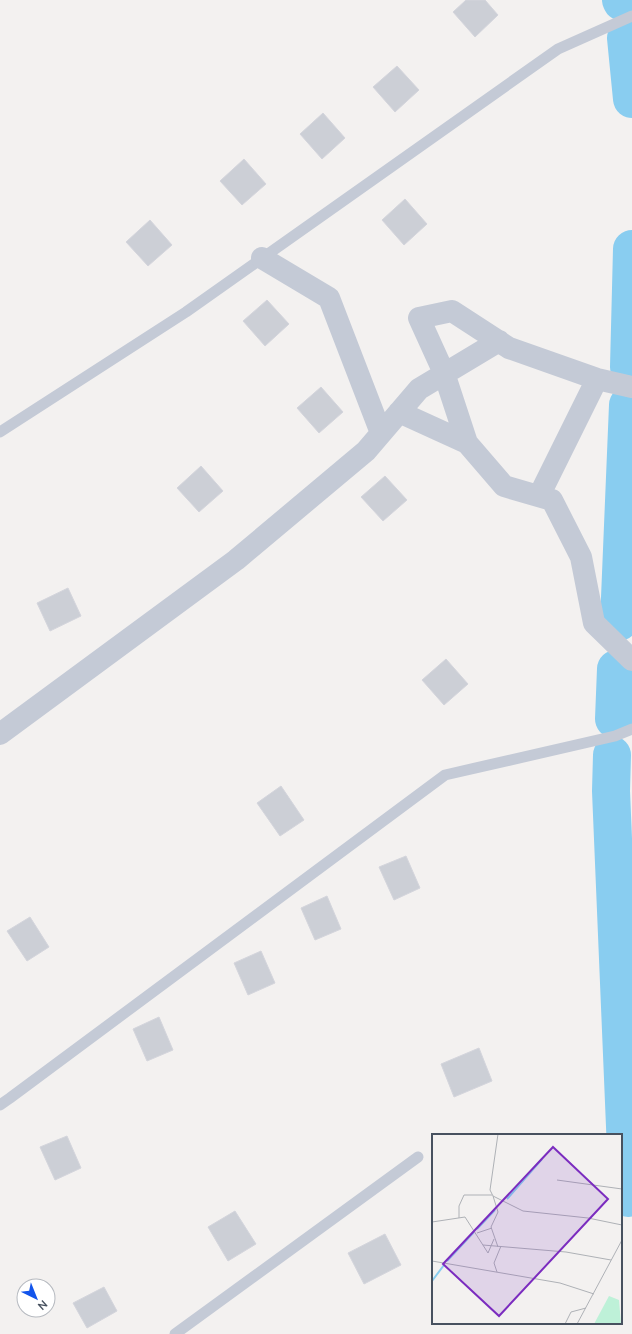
<svg xmlns="http://www.w3.org/2000/svg" width="632" height="1334" viewBox="0 0 632 1334" font-family="'Nunito Sans',sans-serif">
  <rect width="100%" height="100%" fill="#f3f1f0"/>
  <g fill="none" stroke-linecap="round" stroke-linejoin="round">
    <path stroke="#89cdf0" stroke-width="38" d="M621,0L622,2
      M626,38L632,99
      M629,367L632,249
      M619,622L628,405
      M614,719L616,669
      M612,755L611,791L628,1198"/>
  </g>
  <path fill="#cccfd6" stroke="#d4d5dc" d="M466,0H485L498,15L475,37L453,12Z
    M397,66L419,90L395,112L373,87Z
    M323,113L345,138L322,159L300,134Z
    M244,159L266,184L242,205L220,181Z
    M405,199L427,224L404,245L382,220Z
    M150,220L172,245L148,266L126,242Z
    M267,300L289,324L265,346L243,321Z
    M321,387L343,412L319,433L297,408Z
    M201,466L223,491L199,512L177,488Z
    M385,476L407,500L383,521L361,497Z
    M68,588L81,616L50,631L37,603Z
    M446,659L468,684L444,705L422,680Z
    M281,786L304,820L280,836L257,803Z
    M406,856L420,888L394,900L379,867Z
    M327,896L341,929L315,940L301,908Z
    M30,917L49,947L27,961L7,931Z
    M261,951L275,983L248,995L234,963Z
    M159,1017L173,1050L147,1061L133,1029Z
    M479,1048L492,1081L454,1097L441,1064Z
    M67,1136L81,1168L55,1180L40,1147Z
    M235,1211L256,1244L228,1261L208,1227Z
    M385,1234L401,1265L364,1284L348,1253Z
    M104,1287L117,1311L87,1328L73,1303Z"/>
  <g fill="none" stroke-linecap="round" stroke-linejoin="round">
    <path stroke="#c4cad6" stroke-width="11" d="M0,432L186,312L558,49L632,16
      M0,1105L10,1098L445,775L615,736L632,729
      M175,1334L418,1157"/>
    <path stroke="#c4cad6" stroke-width="22" d="M262,258L329,298L381,433
      M399,412L467,443L504,486L552,500L581,557L594,623L632,660
      M467,443L444,373L419,318L452,311L509,348L597,379L632,387
      M539,496L597,379
      M0,734L236,560L366,451L419,389L499,341"/>
  </g>
  <g transform="translate(432 1134)">
    <rect width="190" height="190" fill="#f3f1f0"/>
    <path d="M177,162L187,166L189,190H162Z" fill="#bef1d8"/>
    <path fill="none" stroke="#89cdf0" stroke-width="2" d="M75,65L110,25M45,95L63,76M15,127L42,98M0,147L12,131"/>
    <path fill="none" stroke="#aeb1b6" stroke-width="1" d="M66,0L58,56L61,62L91,77L156,84L190,91M125,46L190,55M61,62L66,78L59,93L66,113M27,84V72L32,61H60M0,88L33,83L56,119L62,105M45,99L60,94M51,111L134,118L179,126M0,127L128,149L162,160M65,138L62,129L69,112M133,190L139,178L154,174M145,190L190,106"/>
    <path fill="#7b2cbf" fill-opacity="0.15" stroke="#7b2cbf" stroke-width="2" d="M121,13L176,65L67,182L11,130Z"/>
    <rect width="190" height="190" fill="none" stroke="#47515f" stroke-width="2"/>
  </g>
  <g transform="translate(36 1298) rotate(137)"><circle r="19" fill="#ffffff" stroke="#b5b9bf"/>
  <path d="M0-3L7 15L0 10L-7 15Z" fill="#1254eb"/>
  <text y="-6" font-size="11" font-weight="bold" text-anchor="middle" fill="#47515f">N</text>
  </g>
</svg>
